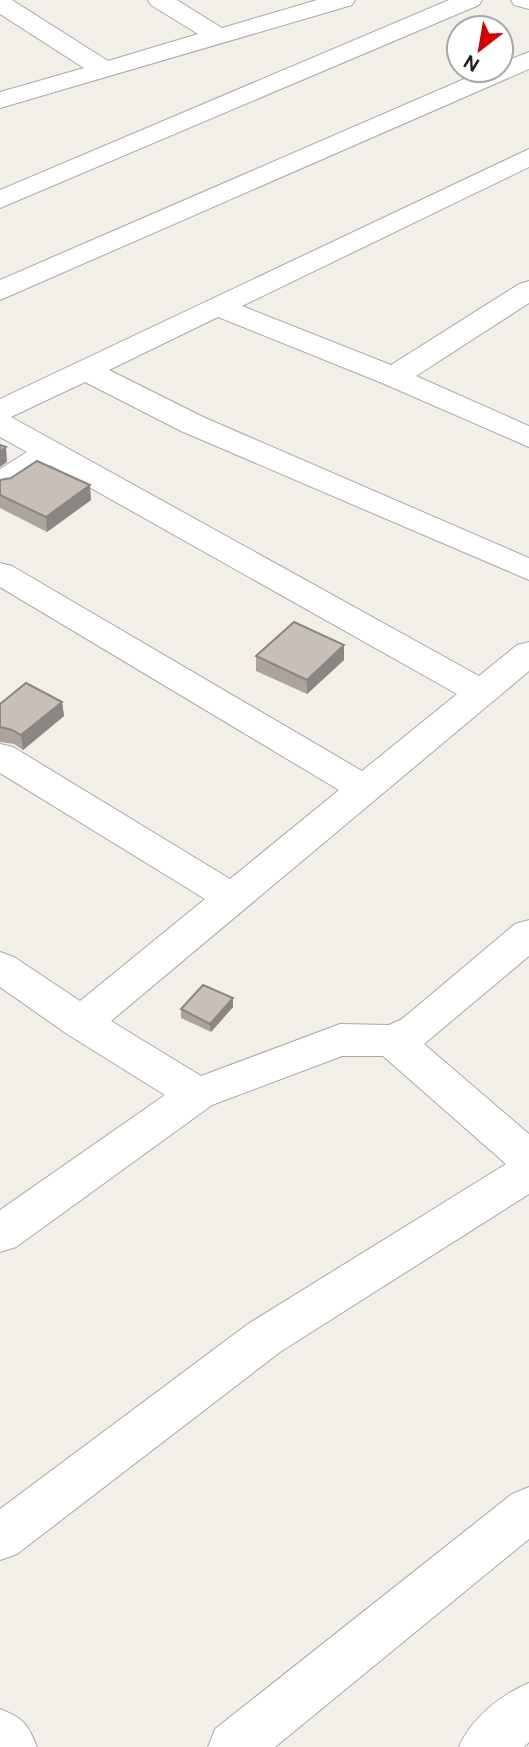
<svg xmlns="http://www.w3.org/2000/svg" width="529" height="1747" viewBox="0 0 529 1747" font-family="'DM Sans',sans-serif">
  <rect width="100%" height="100%" fill="#f2efe9"/>
  <g fill="none" stroke-linecap="round" stroke-linejoin="round">
    <g stroke="#a9a9a9" stroke-width="2">
      <path id="minor" d="M0,0H12L108,61L198,34L151,5L148,0H177L222,28L317,0H355L352,5L0,108V92L84,68L0,14Z
        M449,0H482L479,5L0,208V190Z
        M511,0H529V9L514,5Z
        M529,52V69L0,300V280L485,70H501V63Z
        M529,149V167L242,306L391,365L519,284L529,281V303L416,376L529,426V447L382,383L218,317L109,370L203,417L529,558V580L181,431L85,382L11,417L479,676L517,645L529,642V671L111,1021L201,1076L340,1024L389,1025L402,1019L515,924L529,920V956L424,1044L529,1134V1194L280,1352L17,1554L0,1560V1509L248,1324L506,1164L383,1056H342L212,1105L16,1247L0,1252V1210L165,1095L67,1034L0,987V952L14,957L80,1001L205,899L0,773V744L13,747L230,879L339,790L0,587V563L12,566L362,771L457,694L50,465L11,490L0,493V469L27,452L0,437V399Z
        M529,1487V1539L275,1747H208L215,1729L512,1494Z
        M529,1683V1742L524,1747H459C471,1719 500,1695 529,1683Z
        M0,1709C23,1718 28,1724 37,1747H0Z"/>
    </g>
    <use href="#minor" fill="#fff" fill-rule="evenodd"/>
  </g>
  <path fill="#aba49e" d="M0,480L91,500L47,532L0,508Z
    M344,645V660L307,694L256,671V656Z
    M62,702L64,716L23,750L14,744L0,742V704Z
    M233,1007L211,1032L181,1018V1009Z"/>
  <path fill="#8b8681" d="M6,447L7,462L0,467V452Z
    M90,485L91,500L47,532L46,517Z
    M344,645V660L307,694V680Z
    M62,702L64,716L23,750L21,735Z
    M233,998V1007L211,1032L210,1024Z"/>
  <path fill="#c7bfb8" stroke="#8b8681" stroke-width="2" d="M0,445L6,447L0,452Z
    M37,461L90,485L46,517L0,495V480L11,478Z
    M294,622L344,645L307,680L256,656Z
    M26,683L62,702L21,735L12,730L0,727V704Z
    M203,985L233,998L210,1024L181,1009Z"/>
  <g transform="translate(480 49) rotate(211)"><circle r="33" fill="#ffffff" stroke="#a7a7a7" stroke-width="2"/>
  <path d="M0-5L12 26L0 18L-12 26Z" fill="#d40000"/>
  <text y="-10" font-size="19" font-weight="bold" text-anchor="middle" fill="#222222">N</text>
  </g>
</svg>
